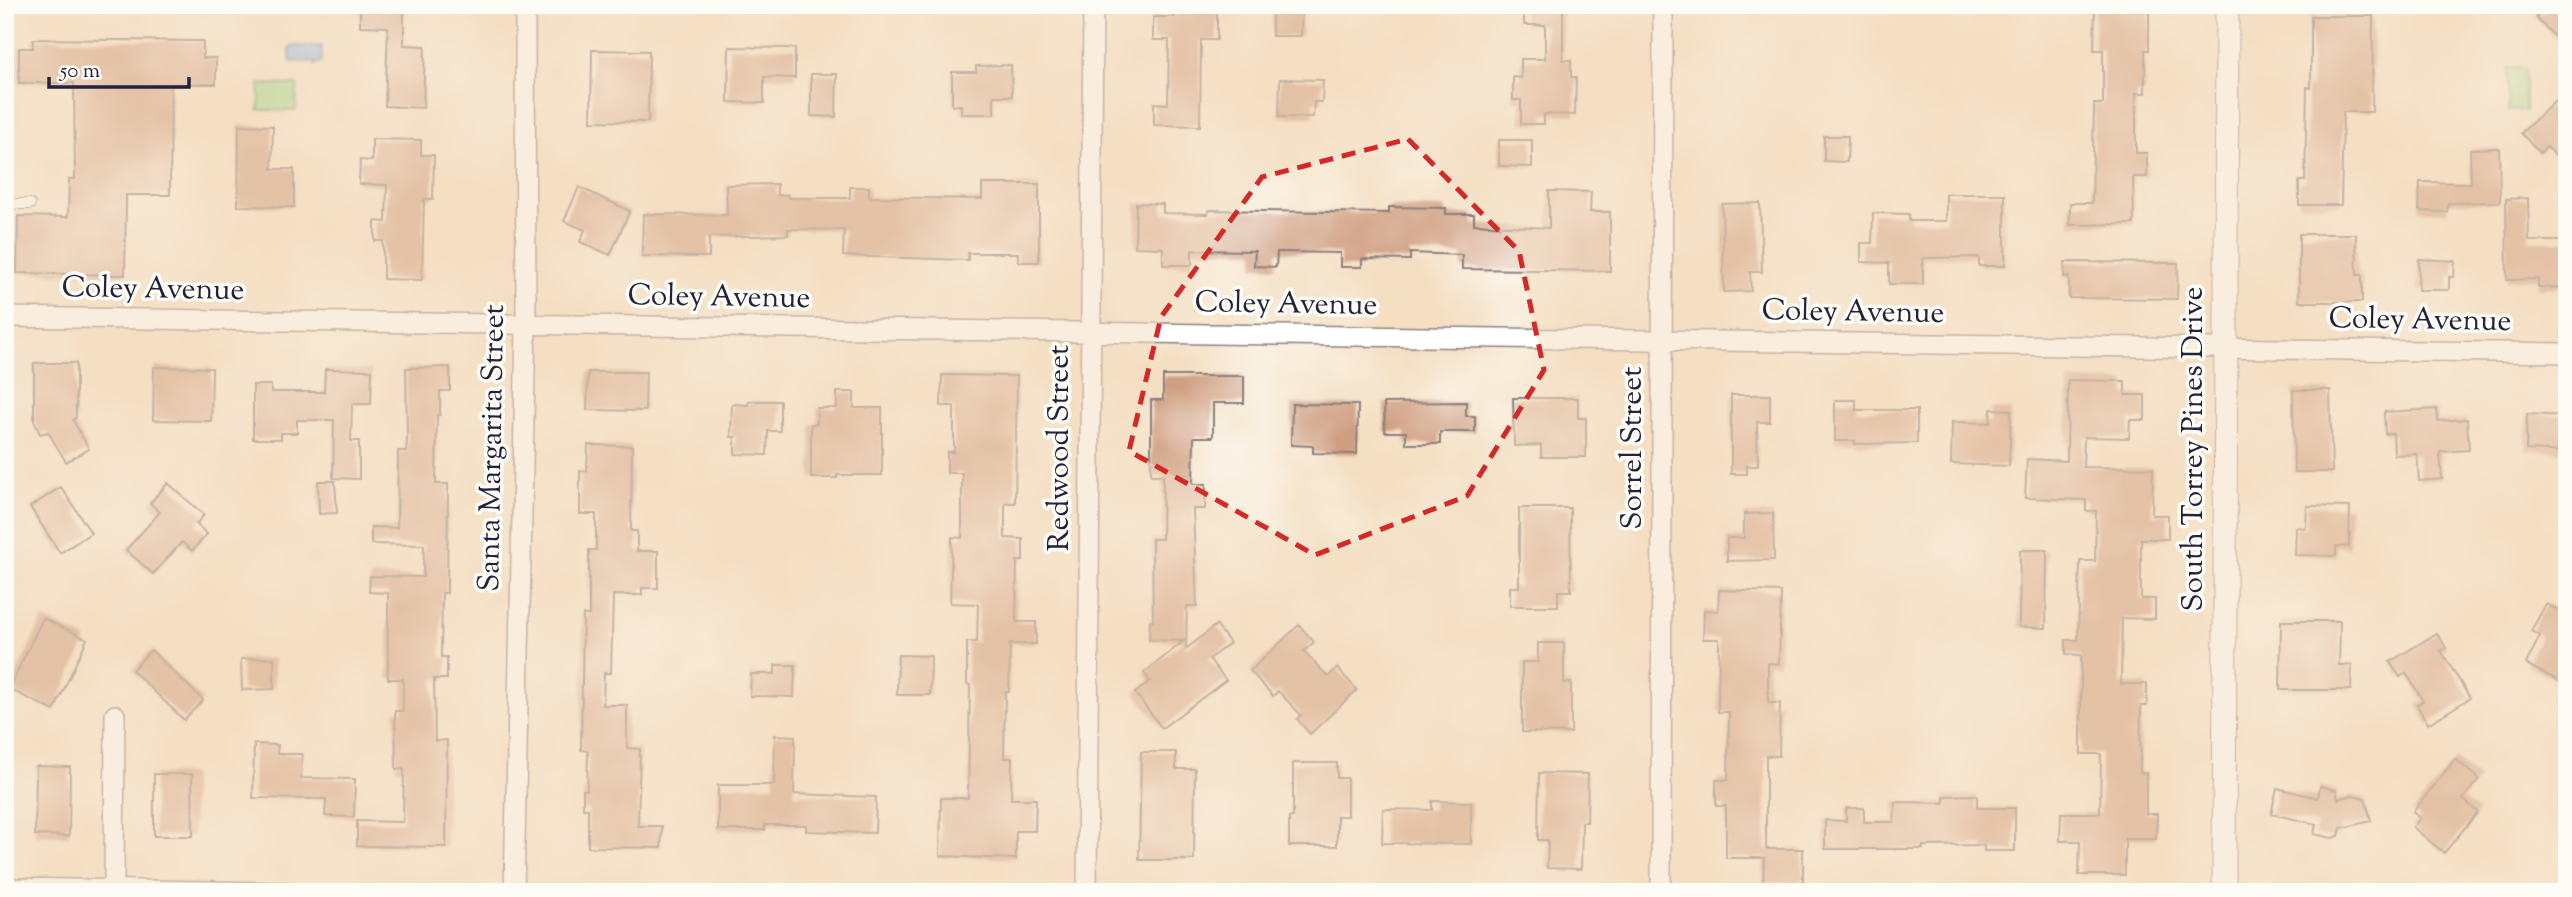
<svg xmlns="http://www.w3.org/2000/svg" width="2572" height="897" viewBox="0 0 2572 897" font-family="'Sorts Mill Goudy',serif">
  <rect width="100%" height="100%" fill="#fdfcf7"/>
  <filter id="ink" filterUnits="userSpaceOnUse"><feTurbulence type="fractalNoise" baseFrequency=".0143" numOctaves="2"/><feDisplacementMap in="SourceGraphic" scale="14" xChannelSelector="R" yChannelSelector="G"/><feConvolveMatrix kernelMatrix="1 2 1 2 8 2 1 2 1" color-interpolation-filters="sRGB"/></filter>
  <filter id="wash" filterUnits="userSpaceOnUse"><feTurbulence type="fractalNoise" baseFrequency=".00686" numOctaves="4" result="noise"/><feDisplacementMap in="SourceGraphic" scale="28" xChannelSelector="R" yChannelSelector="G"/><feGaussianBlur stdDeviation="1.57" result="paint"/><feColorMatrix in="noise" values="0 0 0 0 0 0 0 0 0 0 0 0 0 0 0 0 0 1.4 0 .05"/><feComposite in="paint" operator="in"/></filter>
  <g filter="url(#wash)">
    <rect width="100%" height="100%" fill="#f4dfc2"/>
    <path fill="#9ad689" stroke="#5e7c62" stroke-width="2" d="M2508,68H2525V111H2508Z
      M260,84L297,85L296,111L259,110Z"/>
    <path fill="#79a9e3" stroke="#4e668f" stroke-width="2" d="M292,46H320L322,47V61L315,65V62H291L289,49Z"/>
    <g id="blocks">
      <path fill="#d09f81" d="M360,5H391V9L404,10V45L425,46L423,108L385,106L388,27L360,26Z
        M1175,5H1217V40H1201L1200,126L1154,125V103L1168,104L1169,40H1153V17H1175Z
        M1272,5H1302L1301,36H1272Z
        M1524,5H1563V60H1571V77H1576L1575,115L1544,114V124H1521V100H1513V77L1521,78V59H1545V25H1524Z
        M2095,5H2149V50H2145V93H2136V153H2147V177H2133L2134,224L2070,225V203H2092L2094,104H2103V50H2094Z
        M2549,5H2567V49L2536,18Z
        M2311,16H2373L2372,112H2343L2341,205H2299V181H2305L2307,87L2311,88Z
        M33,39L203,41V58H216V84H171L170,195H126L125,275L17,273L18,216L68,217L69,179H75L74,83H19V48H33Z
        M729,47L795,48V78L764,77V103L728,102Z
        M592,50L649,51L648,122L591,121Z
        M1011,65L1012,96H994V114H961V105L952,106V72H976V66Z
        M811,74H837L836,117L811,116Z
        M1280,79L1323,80L1322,102H1314L1313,117H1279Z
        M2567,90V168L2547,147L2540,153L2521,133Z
        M239,125L273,126L272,169H294V207L238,206Z
        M1824,136H1848L1847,162L1824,161Z
        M372,139L421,140V155H434L433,199H424L422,280L383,279V241H375V221L386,222L387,185L359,184L360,160L372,161Z
        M1499,140H1532V167L1499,166Z
        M2499,148L2500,202L2448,203L2447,212L2419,211L2420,182L2471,183L2470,149Z
        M777,184V195H788V198H850V187H869V197L982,199V184H1039V262H1018V253H968V260L843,256L844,230L788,229V235L709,237V257L642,256L643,214L727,215L726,185Z
        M579,187L630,211L610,255L580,242L585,230L564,221Z
        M1549,191L1591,192L1590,212H1610V271L1462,269V255L1410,253V260L1362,259V267H1340V253L1277,252L1276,267L1254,266L1255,251L1192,250V265H1163V248L1135,247L1136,203L1163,204V213L1208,214L1209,210L1389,213V207L1446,208V214H1474V224L1549,228Z
        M1946,194H2005V266H1979V257L1923,258V284H1889V263L1861,262V243H1872L1873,213L1909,214V221H1946Z
        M2528,198L2529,241H2567V287L2538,288V279L2507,280L2506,199Z
        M1760,203L1762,272H1750L1751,291L1724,292L1722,204Z
        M2299,234H2356L2357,275H2362V302H2299Z
        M2419,259L2455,261L2454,277H2449V290H2418Z
        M2065,262L2178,263L2177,299L2069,298V277H2064Z
        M34,363H76V417L73,420L89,449L66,462L48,432L40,434L34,421Z
        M154,367L212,368L211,421L153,420Z
        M450,367V391H440V415H437L436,484H448L447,593H442L441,657H447V679H434L435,741L447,740L446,847L357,846V821L403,822L404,769H396L395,711H403V679H388V593L369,592L370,576L423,577L424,545L371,544V527L397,528L398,451H406L407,440L406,368Z
        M325,369L372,370L371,404H352L351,441H359V479L333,478L334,420H297V433H281V439H253V385H271V392H324Z
        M588,372H646L645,411L587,410Z
        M942,375L1017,376L1015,503H1005V538L1023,539V561H1017L1016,622H1036V644H1010L1009,692H1005L1004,758H1012L1011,799H1036L1035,831H1016V859L940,856L941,798H968L970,685L967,684V642H977L978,604L950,603L952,537L962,538V473H947V452H954V406H941Z
        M1163,376H1244V403H1213V437H1194L1193,484H1206L1205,509H1193L1197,606H1187L1186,649L1216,625L1230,643L1209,659L1226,680L1162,728L1135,693L1150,681L1144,673L1184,641L1149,640L1150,620L1153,621L1152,539H1162L1163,475H1151V400H1163Z
        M2068,380L2125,381V395H2145V420H2130L2129,438L2084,437L2083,467L2153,468L2152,515H2168V539H2141V599H2155V619L2122,618L2121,684H2147V706H2141L2140,773H2146V814H2157L2156,839H2125V875H2079L2080,841H2060L2061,813H2100L2101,754H2081V655L2066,654V640H2078L2080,561H2095L2096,511H2086V500L2025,498L2027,459L2067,461Z
        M2293,390H2330L2332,472H2294Z
        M837,392H854V408H882V475H837V478H811V424H817V408H837Z
        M1731,395H1770V422H1757L1758,466H1747V474H1731Z
        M1513,398H1578V418H1586V457H1541V445L1514,446Z
        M1835,400H1856V410H1917V443L1855,444V441H1835Z
        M749,401H780V431H768L767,455L735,454V437H731L732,404L748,405Z
        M1466,402V416H1475V432H1440V444H1406V432H1385L1384,403Z
        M1292,404L1358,405L1357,454L1313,453V446L1291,445Z
        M1991,409L2011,410L2009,466L1951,464L1952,422L1990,423Z
        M2437,409L2438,421L2467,419L2469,450L2440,452L2442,479L2419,481L2417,454L2394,455L2393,433L2385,434L2384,412Z
        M2527,414L2567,416V452L2526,450Z
        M588,445L632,446L631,531H637V551H658V588H642V595H613L611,673H604L603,705H627V748L640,749L638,826H662L661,848L588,847V809H583V790H587L588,751L581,750L583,615H589V550H596V514H580V471H587Z
        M318,481H335L337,513L319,514Z
        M168,483L204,515L196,524L207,534L192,551L182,542L153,574L126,550L160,512L150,503Z
        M61,487L91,533L60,553L30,507Z
        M2307,506L2350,507L2349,547L2336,546V556L2295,555L2296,527L2306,528Z
        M1519,508H1570L1571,591H1558V606H1510V587H1519Z
        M1773,513L1774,560L1727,561V538H1744V514Z
        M2020,550H2047L2046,628L2019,627Z
        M1719,590L1781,592L1779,664L1768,663V703H1780L1779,756H1766V849H1803V883H1763L1764,858H1726V806H1716V780H1728L1729,712H1718L1719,639H1703L1704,610L1718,611Z
        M2546,604L2567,614V685L2526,664L2540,636L2531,631Z
        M43,618L87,639L54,711L9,689Z
        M2281,621H2340L2339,665H2352L2351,690H2280Z
        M1299,625L1314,642L1304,651L1328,677L1337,668L1357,690L1310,734L1297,719L1301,715L1278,691L1273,696L1250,671Z
        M2437,633L2446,648L2441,651L2470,698L2428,724L2417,705L2423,701L2406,673L2400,677L2390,662Z
        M1538,643H1564V683H1571V733L1522,732V662H1538Z
        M151,650L203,700L184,720L132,670Z
        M898,655L931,656L930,695H897Z
        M274,658V689L242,690L241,659Z
        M775,665H795L794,697L750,696L751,674H775Z
        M775,735L795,736L794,794L876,797L875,833L806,831V825H765V830H718V785H774Z
        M254,744L278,745L277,754H302L301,778L355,779L354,817L325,816L326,799L253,798Z
        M1141,752H1176V769H1195L1194,860H1139Z
        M2455,759L2479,779L2463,799L2478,812L2444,853L2413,827L2420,818L2413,812Z
        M1293,763H1337V778H1347V816H1337V846H1289V817H1293Z
        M36,766L70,767L69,836L35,835Z
        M1539,773L1588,774L1587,822H1582L1581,869L1547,868L1548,840H1538Z
        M154,774H192L193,836H154Z
        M2320,786L2336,790L2338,799L2353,795L2365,798L2371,821L2341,828L2339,836L2332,838L2314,834L2316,824L2271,814L2277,788L2318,798Z
        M1977,795V808H2015V851H1984V845L1923,846V849H1825V820L1846,821V808H1864V822H1894L1895,802L1944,803V796Z
        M1432,801L1471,802V844L1382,843L1383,809L1432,810Z"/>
    </g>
  </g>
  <g filter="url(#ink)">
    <use href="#blocks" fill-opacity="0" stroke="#8b807e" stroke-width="2"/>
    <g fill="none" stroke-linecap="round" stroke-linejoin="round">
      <g stroke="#8b807e" stroke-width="12">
        <path id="service" d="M5,204H30"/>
      </g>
      <g stroke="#8b807e" stroke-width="22">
        <path id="minor" d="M5,317L2567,353
          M5,888L283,892
          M114,890L115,715
          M514,892L526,325L525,5
          M1087,892L1093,5
          M1661,892L1663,5"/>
      </g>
      <g stroke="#8b807e" stroke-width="25">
        <path id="tertiary" d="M2224,892L2227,5"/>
      </g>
      <use href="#service" stroke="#fff" stroke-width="10"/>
      <use href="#minor" stroke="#fff" stroke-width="19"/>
      <use href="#tertiary" stroke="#fff" stroke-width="23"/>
    </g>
  </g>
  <path d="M0 0H2572V897H0ZM1408,139L1519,251L1544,370L1467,496L1315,555L1129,451L1161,317L1262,177Z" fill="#f4dfc2" fill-opacity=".55" fill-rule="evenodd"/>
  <path fill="none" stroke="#d62828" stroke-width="5" stroke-dasharray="14 9" stroke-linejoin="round" d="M1408,139L1519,251L1544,370L1467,496L1315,555L1129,451L1161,317L1262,177Z"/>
  <g text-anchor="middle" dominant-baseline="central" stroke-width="7" stroke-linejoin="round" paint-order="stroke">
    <g font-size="30" fill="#22223b" stroke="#fdfcf7">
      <text transform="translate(153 290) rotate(1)">Coley Avenue</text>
      <text transform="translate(719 298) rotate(1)">Coley Avenue</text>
      <text transform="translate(1286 305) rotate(1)">Coley Avenue</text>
      <text transform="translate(1853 313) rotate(1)">Coley Avenue</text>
      <text transform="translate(2420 321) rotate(1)">Coley Avenue</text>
      <text transform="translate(493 448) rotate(-89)">Santa Margarita Street</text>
      <text transform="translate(1060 448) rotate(-90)">Redwood Street</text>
      <text transform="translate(1633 448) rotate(-90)">Sorrel Street</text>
      <text transform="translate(2194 449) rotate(-90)">South Torrey Pines Drive</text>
    </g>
  </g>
  <rect width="2572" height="897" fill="none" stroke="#fdfcf7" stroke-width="28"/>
  <path d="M49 77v10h140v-10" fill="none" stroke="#22223b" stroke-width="3.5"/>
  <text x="60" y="77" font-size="21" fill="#22223b" stroke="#fdfcf7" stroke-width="5" paint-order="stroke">50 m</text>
</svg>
